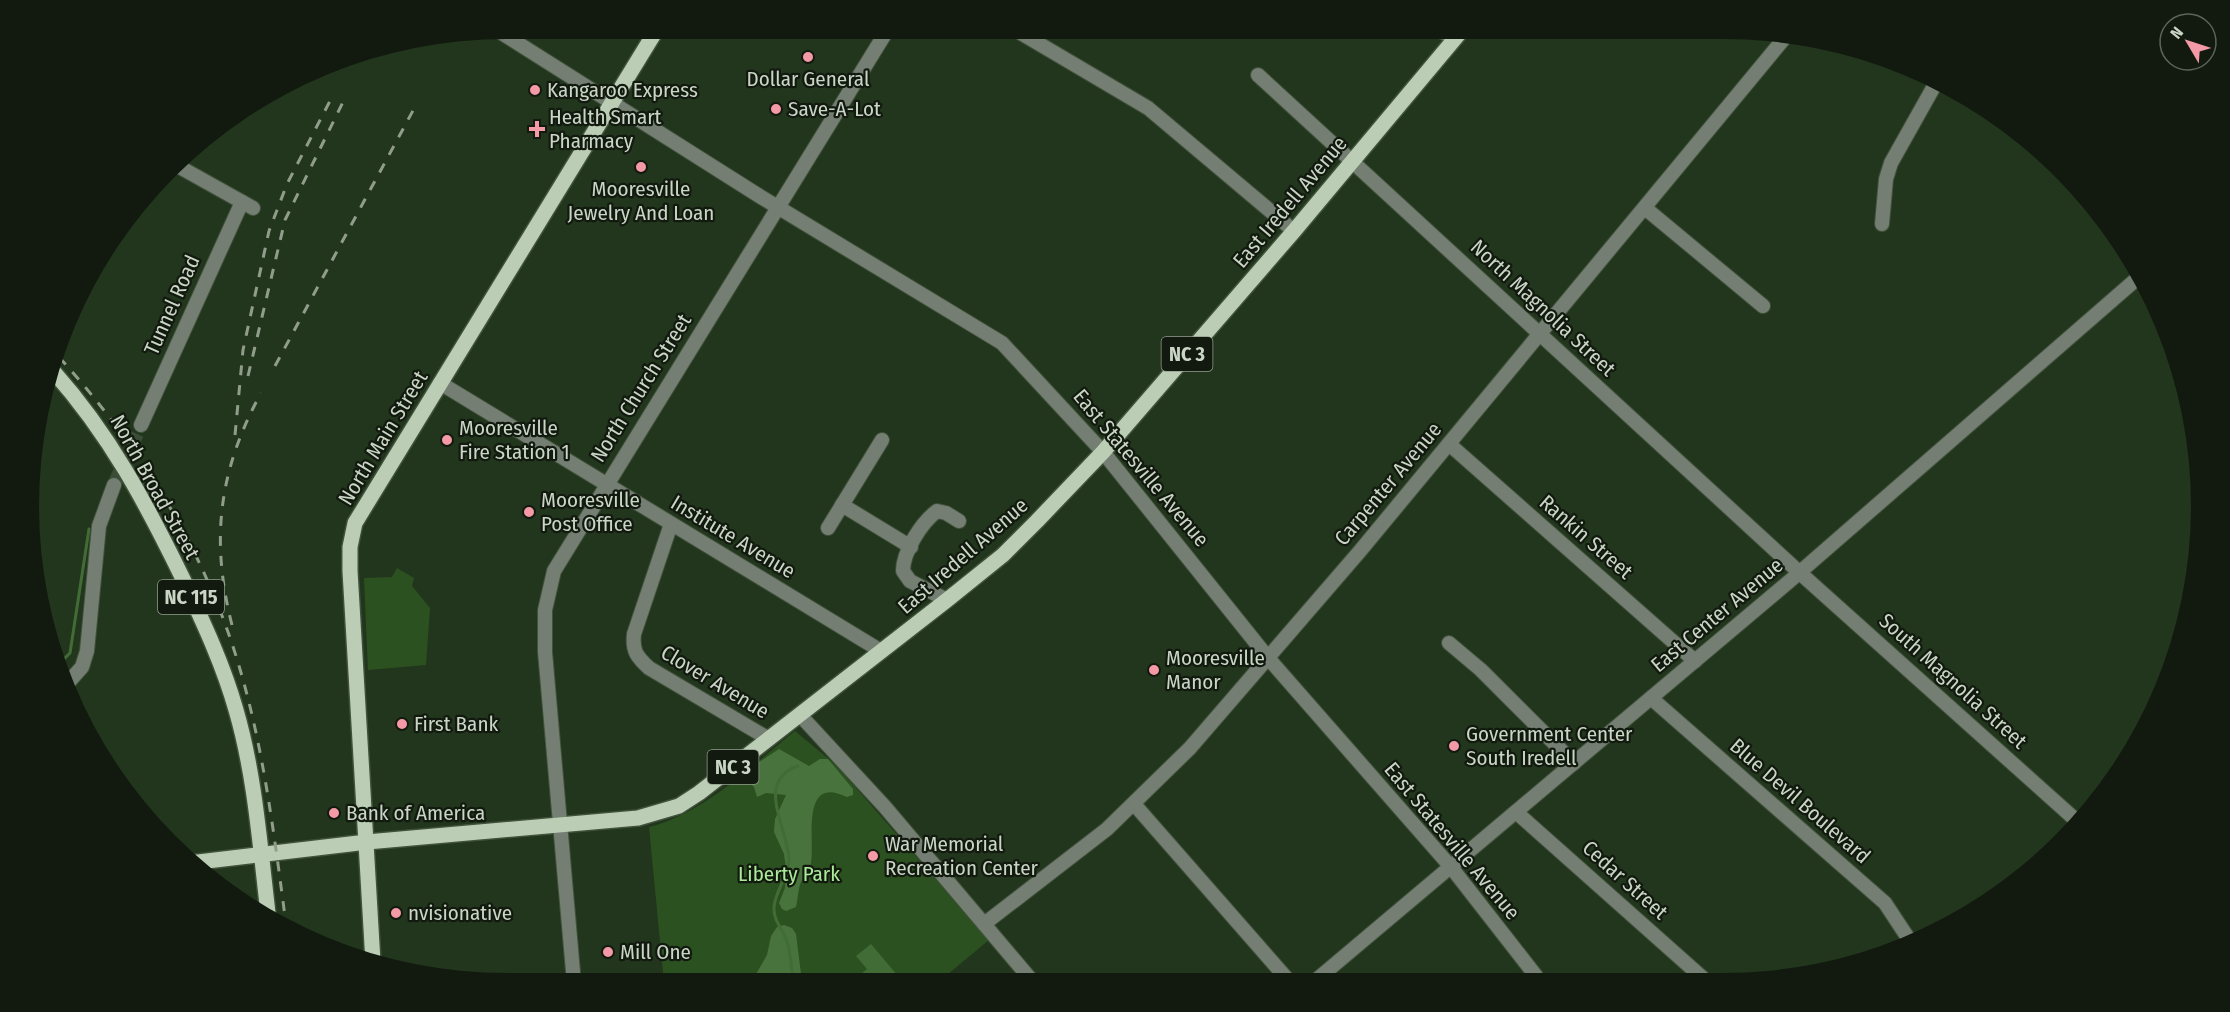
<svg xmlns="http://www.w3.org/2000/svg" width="2230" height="1012" font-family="'Fira Sans Condensed',sans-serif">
  <rect width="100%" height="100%" fill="#22351d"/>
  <g fill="#2c5120">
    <polygon points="397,568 414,578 412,586 430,608 426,665 368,670 364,578 392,577"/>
    <path d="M 795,731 L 836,765 L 989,940 L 948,974 L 954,982 L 664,983 L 649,827 C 705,813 751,766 795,731 Z"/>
  </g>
  <g fill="#49733c">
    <path d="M 779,749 L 809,766 L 820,759 L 828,759 L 853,789 L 853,795 L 847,797 C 800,774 815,840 811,863 C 810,870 805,874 802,880 C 798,887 798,899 796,907 L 786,911 L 782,909 L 779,903 L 785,888 L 786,868 L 784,854 L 774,832 L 775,819 L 786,795 L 766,793 L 757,797 L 754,787 L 741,774 Z"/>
    <polygon points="784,925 792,928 796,934 801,974 807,983 751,983 767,955 771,936 777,927"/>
  </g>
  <polygon fill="#426c36" points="871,944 903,982 858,982 855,979 867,969 856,956"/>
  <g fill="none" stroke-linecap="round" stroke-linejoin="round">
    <g stroke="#426c36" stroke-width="3">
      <polyline points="57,666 70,653 89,529"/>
      <path d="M 794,983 C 790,968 792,950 785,937 C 781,927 773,919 774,907 C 775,891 789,876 789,859 C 788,828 754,781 798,766"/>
    </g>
    <polyline stroke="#3b4d36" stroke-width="14" stroke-dasharray="14 7" stroke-linecap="butt" points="114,485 141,425"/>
    <g stroke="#40523b" stroke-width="16">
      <g id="minor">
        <polyline points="1014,29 1148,108 1294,231"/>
        <polyline points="1436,29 1455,38"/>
        <polyline points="497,30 761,197 1002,343 1103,452 1269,659 1451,867 1536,976"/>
        <polyline points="1258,75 1800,573 2078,822"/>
        <polyline points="176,165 253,208"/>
        <polyline points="1645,208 1763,306"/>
        <polyline points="1882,224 1886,179 1891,163 1937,81"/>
        <polyline points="440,383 881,651"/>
        <polyline points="141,425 242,202"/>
        <polyline points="1449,444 1695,661"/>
        <polyline points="842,505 911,547"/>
        <path d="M 671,524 L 634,634 C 632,651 637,657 649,668 L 769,739"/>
        <polyline points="828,528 882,440"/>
        <path d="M 947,600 L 910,581 L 903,571 C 903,552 921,523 937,511 L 946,513 L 959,521"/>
        <polyline points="1449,643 1481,670 1574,763"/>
        <polyline points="66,685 82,667 87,651 99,526 114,485"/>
        <polyline points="1651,698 1885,903 1912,944"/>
        <polyline points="800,715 885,807 1033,982"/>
        <polyline points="1134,804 1289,981"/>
        <polyline points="1516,812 1705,980"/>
        <polyline points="984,924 1107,829 1190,748 1360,551 1787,35"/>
        <polyline points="1315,981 1792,579 2140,276"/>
        <polyline points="574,983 545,652 545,610 554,571 888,29"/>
      </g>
    </g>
    <g stroke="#40523b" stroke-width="18">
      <g id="major">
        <path d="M 53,371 C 110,435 146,503 183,579 C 203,622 223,664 236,710 C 255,775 260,846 268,913"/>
        <polyline points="190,863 367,842 638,818 679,806 699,793 947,600 1003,555 1037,521 1103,452 1294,231 1463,29"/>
        <polyline points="373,962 350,571 350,547 355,523 657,29"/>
      </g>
    </g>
    <use href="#minor" stroke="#757e72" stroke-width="14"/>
    <use href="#major" stroke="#bbceb5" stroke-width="15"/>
    <g stroke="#909d8b" stroke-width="3" stroke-dasharray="10 10" stroke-linecap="butt">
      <path d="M 59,357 C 137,443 201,544 236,656 C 263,742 274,834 286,924"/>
      <polyline points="275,366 416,105"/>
      <polyline points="248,376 285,220 343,102"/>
      <polyline points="235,435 243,350 269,231 287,184 332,97"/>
      <path d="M 232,625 C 210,539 219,470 261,393"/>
    </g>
  </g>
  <g fill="#f49aa6" stroke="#121a0f" stroke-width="2">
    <circle cx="808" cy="57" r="6"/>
    <circle cx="535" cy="90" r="6"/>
    <circle cx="776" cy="109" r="6"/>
    <path d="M534 120h6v6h6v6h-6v6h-6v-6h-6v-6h6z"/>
    <circle cx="641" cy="167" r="6"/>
    <circle cx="447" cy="440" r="6"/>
    <circle cx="529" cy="512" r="6"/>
    <circle cx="1154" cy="670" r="6"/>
    <circle cx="402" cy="724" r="6"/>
    <circle cx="1454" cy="746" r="6"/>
    <circle cx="334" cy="813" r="6"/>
    <circle cx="873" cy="856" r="6"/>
    <circle cx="396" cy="913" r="6"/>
    <circle cx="608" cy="952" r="6"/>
  </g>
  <g text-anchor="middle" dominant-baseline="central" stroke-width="4.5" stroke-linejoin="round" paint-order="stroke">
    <g fill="#121a0f" stroke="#939d8f" stroke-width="1.5">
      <rect x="1161.5" y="337" width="51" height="34" rx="4.5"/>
      <rect x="158" y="580" width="66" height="34" rx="4.5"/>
      <rect x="707.5" y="750" width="51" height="34" rx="4.5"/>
    </g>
    <g font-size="20" font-weight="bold" fill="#cad5c6">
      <text x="1187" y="354">NC 3</text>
      <text x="191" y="597">NC 115</text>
      <text x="733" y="767">NC 3</text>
    </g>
    <g font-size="21" fill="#cad5c6" stroke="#121a0f" text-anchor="start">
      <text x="808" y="79" text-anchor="middle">Dollar General</text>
      <text x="547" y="90">Kangaroo Express</text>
      <text x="788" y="109">Save-A-Lot</text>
      <text x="549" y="117">Health Smart<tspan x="549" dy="24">Pharmacy</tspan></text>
      <text x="641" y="189" text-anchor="middle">Mooresville<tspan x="641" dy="24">Jewelry And Loan</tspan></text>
      <text x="459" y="428">Mooresville<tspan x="459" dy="24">Fire Station 1</tspan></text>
      <text x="541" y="500">Mooresville<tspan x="541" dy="24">Post Office</tspan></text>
      <text x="1166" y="658">Mooresville<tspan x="1166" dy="24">Manor</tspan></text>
      <text x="414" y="724">First Bank</text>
      <text x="1466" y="734">Government Center<tspan x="1466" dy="24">South Iredell</tspan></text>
      <text x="346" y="813">Bank of America</text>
      <text x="885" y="844">War Memorial<tspan x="885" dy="24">Recreation Center</tspan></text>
      <text x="408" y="913">nvisionative</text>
      <text x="620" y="952">Mill One</text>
    </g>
    <g font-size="21" fill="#cad5c6" stroke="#121a0f">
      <text transform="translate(1290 202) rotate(-50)">East Iredell Avenue</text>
      <text transform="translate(172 305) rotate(-66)">Tunnel Road</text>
      <text transform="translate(1543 308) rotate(43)">North Magnolia Street</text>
      <text transform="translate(641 388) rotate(-58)">North Church Street</text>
      <text transform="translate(383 438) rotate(-59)">North Main Street</text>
      <text transform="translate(1141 468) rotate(50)">East Statesville Avenue</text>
      <text transform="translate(1388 484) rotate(-50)">Carpenter Avenue</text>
      <text transform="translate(155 487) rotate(61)">North Broad Street</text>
      <text transform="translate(733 537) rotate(31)">Institute Avenue</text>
      <text transform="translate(1586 537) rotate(41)">Rankin Street</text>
      <text transform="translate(963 556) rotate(-41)">East Iredell Avenue</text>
      <text transform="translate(1717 615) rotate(-40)">East Center Avenue</text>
      <text transform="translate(1953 681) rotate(42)">South Magnolia Street</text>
      <text transform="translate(715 682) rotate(31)">Clover Avenue</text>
      <text transform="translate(1800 801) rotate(41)">Blue Devil Boulevard</text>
      <text transform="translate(1452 841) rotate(50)">East Statesville Avenue</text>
      <text transform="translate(1625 880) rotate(42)">Cedar Street</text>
    </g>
    <g font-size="21" fill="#abea99" stroke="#121a0f">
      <text x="789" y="874">Liberty Park</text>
    </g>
  </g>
  <path d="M0 0H2230V1012H0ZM506 39H1724A467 467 0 0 1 2191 506V506A467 467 0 0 1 1724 973H506A467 467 0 0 1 39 506V506A467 467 0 0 1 506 39Z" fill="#121a0f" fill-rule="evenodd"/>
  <g transform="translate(2188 42) rotate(309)"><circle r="28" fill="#121a0f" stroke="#5c6558" stroke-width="1.5"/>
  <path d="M0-4.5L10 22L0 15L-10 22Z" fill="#f49aa6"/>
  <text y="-9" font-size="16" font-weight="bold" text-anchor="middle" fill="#cad5c6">N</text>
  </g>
</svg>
